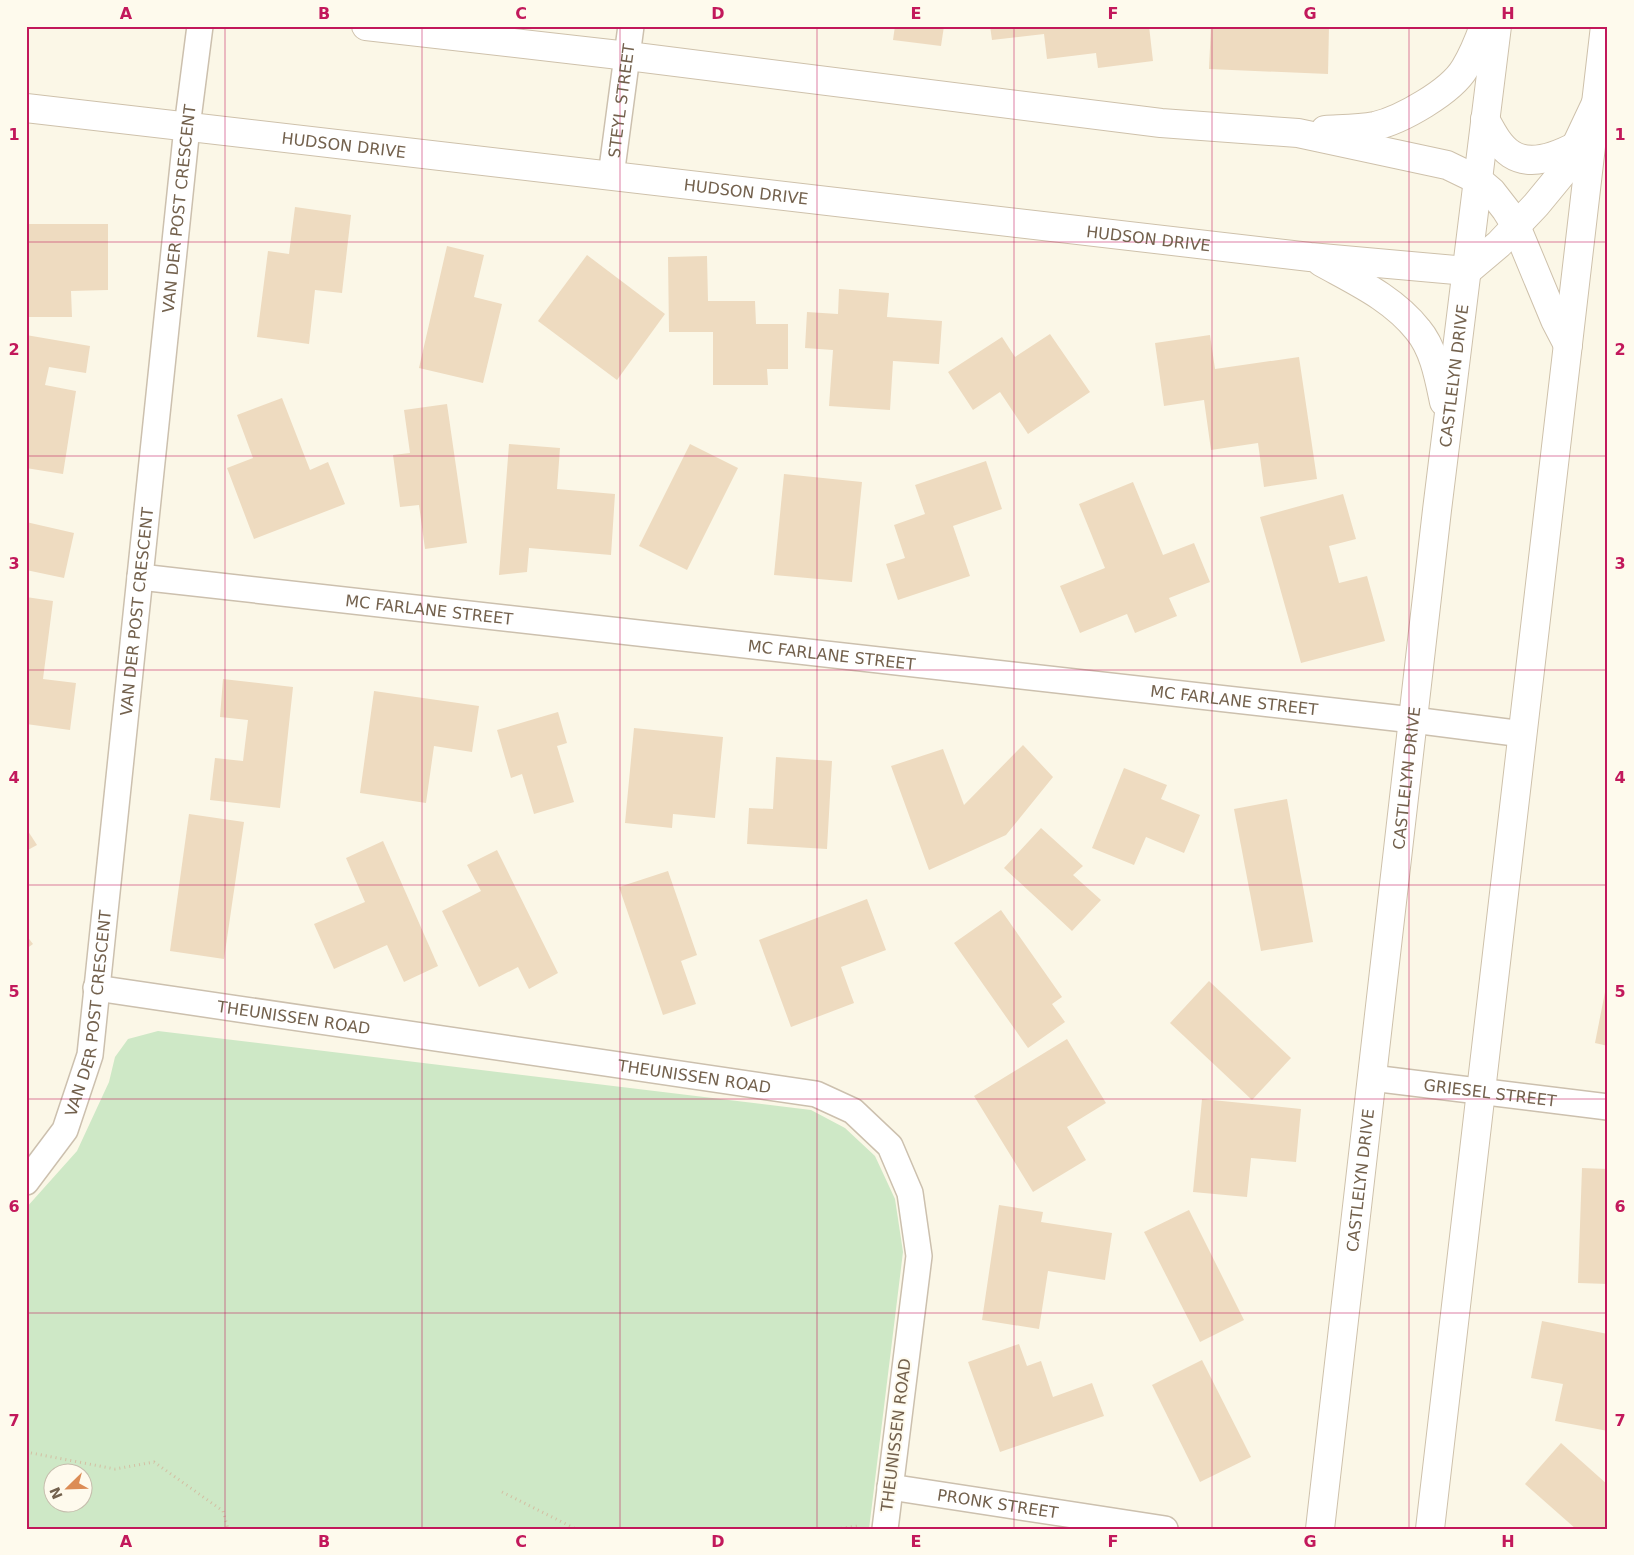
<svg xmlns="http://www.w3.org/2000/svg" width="1634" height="1555" font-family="'DejaVu Sans',sans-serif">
  <rect width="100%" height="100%" fill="#fbf7e7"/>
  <path fill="#cee8c6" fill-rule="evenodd" d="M 158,1031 L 811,1110 L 845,1128 L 875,1156 L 895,1199 L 903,1252 L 869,1529 L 26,1529 L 26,1208 L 77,1151 L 109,1082 L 115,1057 L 128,1039 ZM 52,1472 L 82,1472 L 82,1502 L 52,1502 Z"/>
  <g fill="#eedbc0">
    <polygon points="895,26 944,26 941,46 893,40"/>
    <polygon points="990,26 1149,26 1153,61 1098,68 1096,53 1047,59 1044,34 992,40"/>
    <polygon points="1211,26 1329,26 1328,74 1209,69"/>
    <polygon points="295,207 351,215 342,293 315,290 309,344 257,337 268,251 289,254"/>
    <polygon points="26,224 108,224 108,290 71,291 72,317 26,317"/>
    <polygon points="447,246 484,255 474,297 502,304 483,383 419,368"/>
    <polygon points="587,255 665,314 617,380 538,321"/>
    <polygon points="707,256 708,301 755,301 756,324 788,324 788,369 767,369 768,385 713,385 713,332 669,332 668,257"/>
    <polygon points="839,289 889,293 887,317 942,321 939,364 893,361 890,410 829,406 833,350 805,348 807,312 838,314"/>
    <polygon points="1050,334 1090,392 1028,434 1000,392 973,410 948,372 1002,337 1015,357"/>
    <polygon points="26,335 90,346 86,373 49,367 45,385 76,391 63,474 26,468"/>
    <polygon points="1210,335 1215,369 1299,357 1317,479 1264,487 1258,443 1211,450 1204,400 1164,406 1155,343"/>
    <polygon points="282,398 310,470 328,462 345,504 254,539 227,468 253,458 237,415"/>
    <polygon points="447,404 467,543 425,549 419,505 400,507 393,455 410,453 404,410"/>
    <polygon points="509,444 560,448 557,489 615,494 611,555 529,548 527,572 499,575"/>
    <polygon points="690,444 738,468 687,570 639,546"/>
    <polygon points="986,461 1002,509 953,526 970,576 898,600 886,564 905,558 894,525 925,514 915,485"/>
    <polygon points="784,474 862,482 852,582 774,575"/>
    <polygon points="1133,482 1163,555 1194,543 1210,582 1169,598 1177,616 1135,633 1127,614 1080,633 1060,586 1105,568 1079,504"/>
    <polygon points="1343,494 1356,539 1329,546 1339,583 1367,576 1385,641 1301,663 1260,517"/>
    <polygon points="26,522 74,533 64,578 26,570"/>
    <polygon points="26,597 53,601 43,679 76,683 70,730 26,724"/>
    <polygon points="223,679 293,687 280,808 210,800 215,758 243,761 248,720 220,717"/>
    <polygon points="374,691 479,706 472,752 434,746 426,803 360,793"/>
    <polygon points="558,712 567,743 557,746 574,802 534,814 522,774 511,778 497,730"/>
    <polygon points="634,728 723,737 715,818 673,814 672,828 625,823"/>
    <polygon points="1023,745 1053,777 1006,835 929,870 891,766 943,749 964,805"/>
    <polygon points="776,757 832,761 827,849 747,844 749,808 773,809"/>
    <polygon points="1124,768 1167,785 1161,799 1200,815 1184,853 1146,837 1134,865 1092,848"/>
    <polygon points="1287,799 1313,942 1261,951 1234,809"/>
    <polygon points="189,814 244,822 224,959 170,951"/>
    <polygon points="26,828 37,845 26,851"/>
    <polygon points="1041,828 1083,866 1073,875 1101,900 1072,931 1004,868"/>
    <polygon points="383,841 438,966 404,982 387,945 334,969 314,924 365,902 346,858"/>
    <polygon points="497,850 558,973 529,989 518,967 479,987 442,911 481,891 467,865"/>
    <polygon points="668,871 697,955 681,961 696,1004 663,1015 619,887"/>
    <polygon points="867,899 886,950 841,967 854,1003 791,1027 759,940"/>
    <polygon points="1001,910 1062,997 1052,1004 1065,1022 1028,1048 954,943"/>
    <polygon points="26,935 33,944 26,949"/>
    <polygon points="1209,981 1291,1058 1252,1100 1170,1023"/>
    <polygon points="1607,982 1608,982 1608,1046 1595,1043"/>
    <polygon points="1067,1039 1106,1103 1067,1127 1086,1160 1033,1192 974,1096"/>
    <polygon points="1202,1099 1301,1109 1296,1162 1251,1158 1247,1197 1193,1192"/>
    <polygon points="1582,1168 1608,1169 1608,1284 1578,1283"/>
    <polygon points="999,1205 1043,1212 1041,1222 1112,1233 1105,1280 1048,1271 1039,1329 982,1320"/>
    <polygon points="1189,1210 1244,1320 1200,1342 1144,1232"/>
    <polygon points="1542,1321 1608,1334 1608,1431 1555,1421 1563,1384 1531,1378"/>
    <polygon points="1019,1344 1027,1366 1041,1361 1053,1397 1092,1383 1104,1416 1000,1452 968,1362"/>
    <polygon points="1202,1360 1251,1457 1200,1482 1152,1385"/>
    <polygon points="1561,1443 1608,1485 1608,1529 1576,1529 1525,1484"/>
  </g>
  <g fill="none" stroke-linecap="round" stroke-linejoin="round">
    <g stroke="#ccc0ae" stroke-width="28">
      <g id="street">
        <path id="s1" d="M 611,176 L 631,26"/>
        <path id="s2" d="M 140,577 L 1413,720 L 1523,734"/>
        <path id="s3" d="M 96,988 L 816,1094 L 853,1111 L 890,1146 L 910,1193 L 919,1256 L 885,1529"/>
        <path id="s4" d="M 1372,1078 L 1608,1107"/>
        <path id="s5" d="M 26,1182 L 65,1130 L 90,1055 L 187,127 L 200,26"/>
        <path id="s6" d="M 890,1487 L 1165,1529"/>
      </g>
    </g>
    <g stroke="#cec1ab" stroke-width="30">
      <g id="secondary">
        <polyline points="366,26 628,56 1161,123 1298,133 1447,165 1478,180 1492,192 1506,210 1516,226 1555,320 1568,345"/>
        <path id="s7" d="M 26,108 L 1310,257 L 1467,271 L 1499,244 L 1536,205 L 1564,171 L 1597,101"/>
        <path d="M 1485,119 C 1492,132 1499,146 1511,154 C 1531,167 1557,156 1576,146"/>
        <path d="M 1325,130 C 1341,129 1359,129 1375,126 C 1401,120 1451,92 1465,68 C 1473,55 1479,40 1484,26"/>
        <path d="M 1321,262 C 1355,281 1393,298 1418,330 C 1434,349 1439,378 1444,402"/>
        <path id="s8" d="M 1320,1529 L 1437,510 L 1497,26"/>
        <polyline points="1430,1529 1605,26"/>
      </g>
    </g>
    <g stroke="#d3bfa3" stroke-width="3" stroke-dasharray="1 4" stroke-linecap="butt">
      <polyline points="26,1452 115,1469 154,1462 223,1511 228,1529"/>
      <polyline points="502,1492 576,1529"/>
      <polyline points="836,1529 858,1526"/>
    </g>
    <use href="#street" stroke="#fff" stroke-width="25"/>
    <use href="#secondary" stroke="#fff" stroke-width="28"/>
  </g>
  <path fill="none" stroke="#c2185b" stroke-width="1" stroke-opacity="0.55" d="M 225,26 L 225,1529M 422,26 L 422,1529M 620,26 L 620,1529M 817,26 L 817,1529M 1014,26 L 1014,1529M 1212,26 L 1212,1529M 1409,26 L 1409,1529M 26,242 L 1608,242M 26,456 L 1608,456M 26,670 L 1608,670M 26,885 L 1608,885M 26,1099 L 1608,1099M 26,1313 L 1608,1313"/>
  <g text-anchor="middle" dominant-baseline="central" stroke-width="4" stroke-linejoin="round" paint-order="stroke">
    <g font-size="16" fill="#73614d" stroke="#fefaed">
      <text stroke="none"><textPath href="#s1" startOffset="76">STEYL STREET</textPath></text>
      <text stroke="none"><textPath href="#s7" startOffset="320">HUDSON DRIVE</textPath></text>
      <text stroke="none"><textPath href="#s7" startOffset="725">HUDSON DRIVE</textPath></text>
      <text stroke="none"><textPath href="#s5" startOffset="995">VAN DER POST CRESCENT</textPath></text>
      <text stroke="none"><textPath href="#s7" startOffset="1130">HUDSON DRIVE</textPath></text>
      <text stroke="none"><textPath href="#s8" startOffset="1161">CASTLELYN DRIVE</textPath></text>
      <text stroke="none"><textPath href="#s2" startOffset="291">MC FARLANE STREET</textPath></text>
      <text stroke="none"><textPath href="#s5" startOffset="590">VAN DER POST CRESCENT</textPath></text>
      <text stroke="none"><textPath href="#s2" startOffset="696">MC FARLANE STREET</textPath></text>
      <text stroke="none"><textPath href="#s2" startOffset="1101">MC FARLANE STREET</textPath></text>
      <text stroke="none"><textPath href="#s8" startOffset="756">CASTLELYN DRIVE</textPath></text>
      <text stroke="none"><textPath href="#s5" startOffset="185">VAN DER POST CRESCENT</textPath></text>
      <text stroke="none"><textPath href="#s3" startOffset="200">THEUNISSEN ROAD</textPath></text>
      <text stroke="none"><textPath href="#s3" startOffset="605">THEUNISSEN ROAD</textPath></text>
      <text stroke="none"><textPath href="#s4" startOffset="119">GRIESEL STREET</textPath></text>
      <text stroke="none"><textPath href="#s8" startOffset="351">CASTLELYN DRIVE</textPath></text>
      <text transform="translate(896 1435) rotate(-83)">THEUNISSEN ROAD</text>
      <text stroke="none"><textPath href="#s6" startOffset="109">PRONK STREET</textPath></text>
    </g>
  </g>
  <rect width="1634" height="1555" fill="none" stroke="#fefaed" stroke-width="55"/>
  <g transform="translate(68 1488) rotate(247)"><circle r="24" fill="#fefaed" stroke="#c6bdad"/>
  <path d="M0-4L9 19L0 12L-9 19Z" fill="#dc8c55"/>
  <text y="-8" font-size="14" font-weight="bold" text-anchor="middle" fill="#73614d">N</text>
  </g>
  <rect x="28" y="28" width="1578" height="1500" fill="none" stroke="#c2185b" stroke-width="2"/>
  <g font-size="16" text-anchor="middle" font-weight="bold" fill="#c2185b">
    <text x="126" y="19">A</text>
    <text x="324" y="19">B</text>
    <text x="521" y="19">C</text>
    <text x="718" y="19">D</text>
    <text x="916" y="19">E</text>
    <text x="1113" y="19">F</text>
    <text x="1310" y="19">G</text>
    <text x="1508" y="19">H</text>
    <text x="14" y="140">1</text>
    <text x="1620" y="140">1</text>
    <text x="14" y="355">2</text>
    <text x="1620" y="355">2</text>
    <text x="14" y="569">3</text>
    <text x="1620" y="569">3</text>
    <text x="14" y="783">4</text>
    <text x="1620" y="783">4</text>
    <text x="14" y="997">5</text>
    <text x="1620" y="997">5</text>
    <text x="14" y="1212">6</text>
    <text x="1620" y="1212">6</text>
    <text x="14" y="1426">7</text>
    <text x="1620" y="1426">7</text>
    <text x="126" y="1547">A</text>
    <text x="324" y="1547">B</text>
    <text x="521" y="1547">C</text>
    <text x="718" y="1547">D</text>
    <text x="916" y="1547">E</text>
    <text x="1113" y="1547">F</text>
    <text x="1310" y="1547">G</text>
    <text x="1508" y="1547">H</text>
  </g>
</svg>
